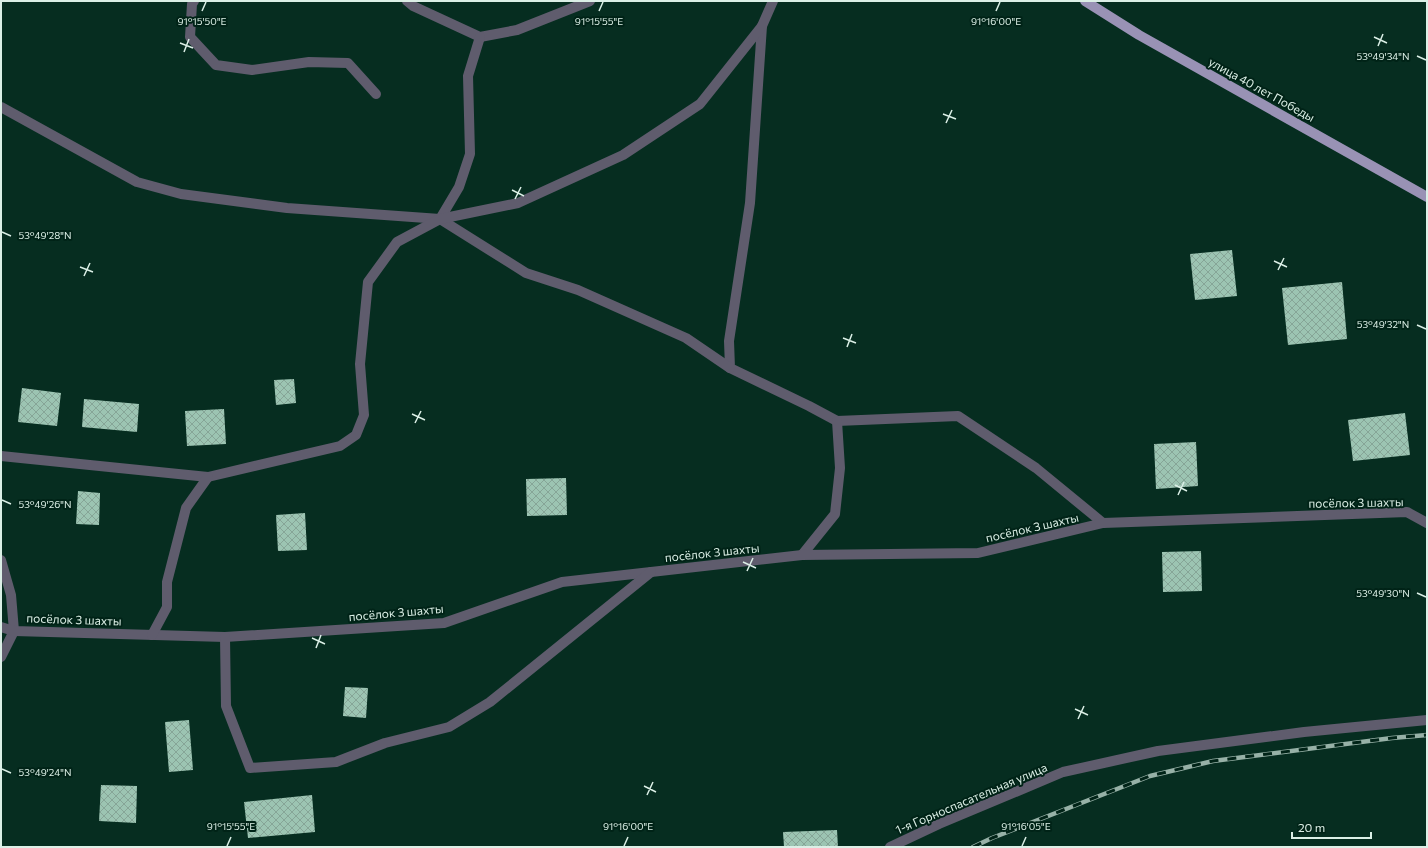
<svg xmlns="http://www.w3.org/2000/svg" width="1428" height="848" font-family="Commissioner,sans-serif">
  <defs>
    <pattern id="building-cross-hatch" width="8" height="8" patternUnits="userSpaceOnUse"><rect width="8" height="8" fill="#9cc4b2"/><path d="M0 0l8 8M0 8l8-8" fill="none" stroke="#86a597"/></pattern>
  </defs>
  <rect width="100%" height="100%" fill="#062d20"/>
  <g fill="url(#building-cross-hatch)">
    <polygon points="1232,250 1237,296 1195,300 1190,254"/>
    <polygon points="1342,282 1347,339 1288,345 1282,288"/>
    <polygon points="294,379 296,403 276,405 274,380"/>
    <polygon points="22,388 61,393 57,426 18,422"/>
    <polygon points="84,399 139,404 137,432 82,427"/>
    <polygon points="224,409 226,444 187,446 185,411"/>
    <polygon points="1405,413 1410,455 1353,461 1348,420"/>
    <polygon points="1196,442 1198,486 1156,489 1154,444"/>
    <polygon points="566,478 567,515 527,516 526,479"/>
    <polygon points="78,491 100,493 99,525 76,524"/>
    <polygon points="305,513 307,550 278,551 276,515"/>
    <polygon points="1201,551 1202,591 1163,592 1162,552"/>
    <polygon points="345,687 368,688 366,718 343,716"/>
    <polygon points="189,720 193,770 169,772 165,722"/>
    <polygon points="101,785 137,786 136,823 99,821"/>
    <polygon points="312,795 315,832 248,838 244,802"/>
    <polygon points="837,830 838,847 784,847 783,832"/>
  </g>
  <g fill="none" stroke-linecap="round" stroke-linejoin="round">
    <g stroke="#5f5c6d" stroke-width="10">
      <polyline points="194,1 192,4 190,37 216,65 252,70 309,62 348,63 376,94"/>
      <polyline points="407,1 413,6 480,37 517,30 590,1"/>
      <polyline points="762,26 750,203 729,341 730,368 809,406 837,421 958,416 1036,468 1103,523"/>
      <polyline points="1,107 137,182 181,194 287,208 440,219 526,273 578,290 686,338 730,368"/>
      <polyline points="440,219 459,187 470,154 468,76 480,37"/>
      <polyline points="1,456 208,477 340,446 356,435 364,415 360,364 368,282 397,242 440,219 518,203 623,155 700,104 762,26 773,1"/>
      <polyline points="802,555 835,514 840,468 837,421"/>
      <polyline points="1,560 11,595 14,631 1,657"/>
      <polyline points="1,627 14,631 225,637 444,623 562,582 651,572 802,555 978,553 1103,523 1407,512 1427,523"/>
      <polyline points="152,635 167,607 167,582 186,508 208,477"/>
      <polyline points="225,637 226,706 250,768 336,762 385,743 449,727 490,702 651,572"/>
      <polyline points="890,847 939,824 1063,772 1158,751 1304,732 1427,720"/>
    </g>
    <polyline stroke="#9992b5" stroke-width="10" points="1085,1 1139,35 1427,197"/>
    <g stroke="#97b1a7" stroke-width="4.5">
      <polyline id="rail" points="973,847 992,838 1150,776 1213,761 1392,738 1427,735"/>
    </g>
    <use href="#rail" stroke="#002317" stroke-width="3" stroke-dasharray="9" stroke-linecap="butt"/>
  </g>
  <path fill="none" stroke="#dbefe6" stroke-width="1.5" d="M 202,11 L 206,2M 599,11 L 603,2M 996,11 L 1000,2M 1374,37 L 1387,43M 180,43 L 193,48M 1378,46 L 1383,34M 184,52 L 189,39M 1417,56 L 1426,60M 943,114 L 956,119M 946,123 L 952,110M 512,190 L 524,196M 515,199 L 521,187M 2,232 L 11,236M 1274,261 L 1287,267M 80,267 L 93,272M 1278,270 L 1284,258M 84,276 L 90,263M 1417,325 L 1426,329M 843,338 L 856,343M 847,347 L 852,334M 412,414 L 425,420M 415,423 L 421,411M 1175,485 L 1187,491M 1178,495 L 1184,482M 2,500 L 11,504M 743,562 L 756,568M 747,571 L 753,558M 1417,593 L 1426,597M 312,638 L 325,644M 316,648 L 321,635M 1075,709 L 1088,715M 1078,719 L 1084,706M 2,769 L 11,773M 644,786 L 656,792M 647,795 L 653,782M 227,846 L 231,837M 624,846 L 628,837M 1022,846 L 1026,837"/>
  <g text-anchor="middle" dominant-baseline="central" stroke-width="4" stroke-linejoin="round" paint-order="stroke">
    <g font-size="12" fill="#dbefe6" stroke="#002317">
      <text transform="translate(1262 89) rotate(29)">улица 40 лет Победы</text>
      <text transform="translate(1356 502) rotate(-1)">посёлок 3 шахты</text>
      <text transform="translate(1032 527) rotate(-13)">посёлок 3 шахты</text>
      <text transform="translate(712 552) rotate(-6)">посёлок 3 шахты</text>
      <text transform="translate(396 612) rotate(-5)">посёлок 3 шахты</text>
      <text transform="translate(74 619) rotate(2)">посёлок 3 шахты</text>
      <text transform="translate(971 798) rotate(-23)">1-я Горноспасательная улица</text>
    </g>
  </g>
  <g font-size="10" text-anchor="middle" fill="#dbefe6" stroke="#002317" stroke-width="4" stroke-linejoin="round" paint-order="stroke">
    <text x="202" y="25">91°15'50"E</text>
    <text x="599" y="25">91°15'55"E</text>
    <text x="996" y="25">91°16'00"E</text>
    <text x="1383" y="60">53°49'34"N</text>
    <text x="45" y="239">53°49'28"N</text>
    <text x="1383" y="328">53°49'32"N</text>
    <text x="45" y="508">53°49'26"N</text>
    <text x="1383" y="597">53°49'30"N</text>
    <text x="45" y="776">53°49'24"N</text>
    <text x="231" y="830">91°15'55"E</text>
    <text x="628" y="830">91°16'00"E</text>
    <text x="1026" y="830">91°16'05"E</text>
  </g>
  <rect width="1428" height="848" fill="none" stroke="#dbefe6" stroke-width="4"/>
  <path d="M1292 832v6h79v-6" fill="none" stroke="#dbefe6" stroke-width="2"/>
  <text x="1298" y="832" font-size="12" fill="#dbefe6" stroke="#002317" stroke-width="3" paint-order="stroke">20 m</text>
</svg>
